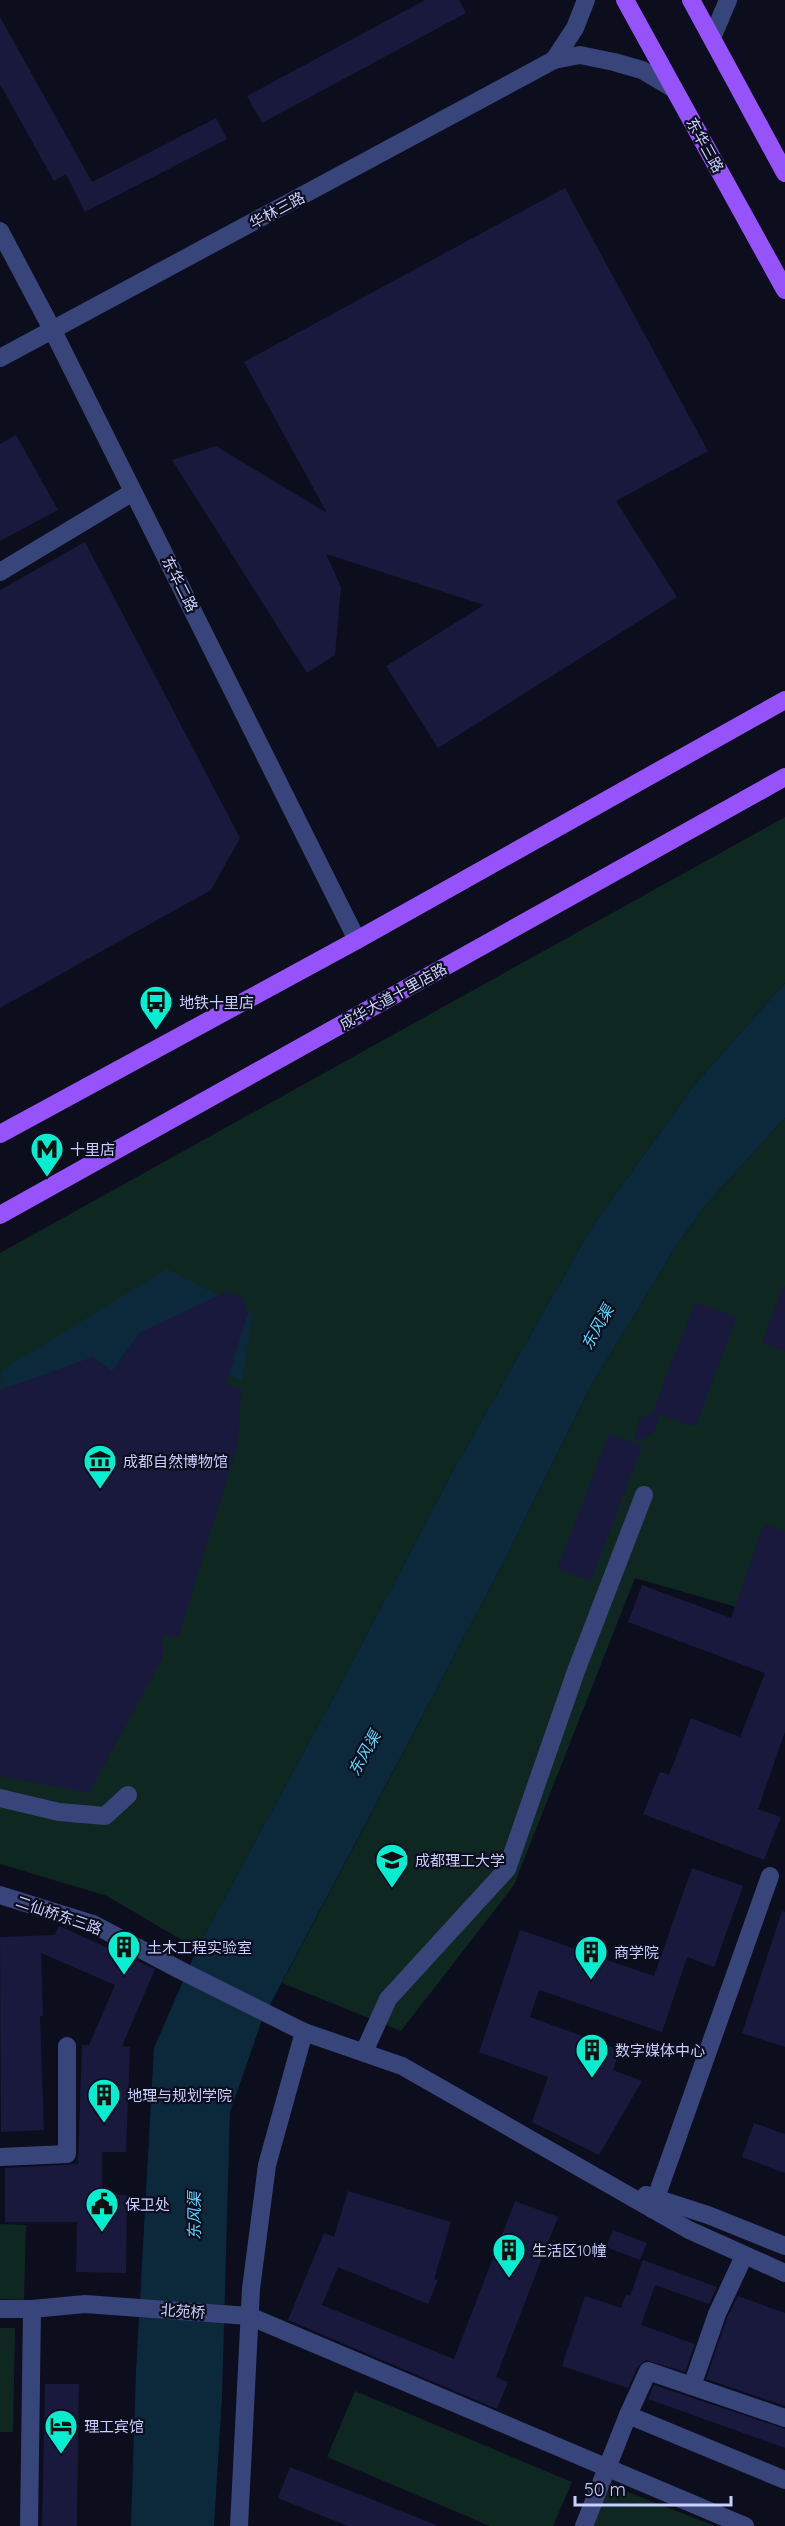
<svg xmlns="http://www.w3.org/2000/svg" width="785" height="2526" font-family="Quicksand,'Noto Sans SC',sans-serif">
  <rect width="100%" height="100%" fill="#0c0d1d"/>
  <g fill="#0f2721">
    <polygon points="785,817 785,983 696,1083 593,1225 453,1471 345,1676 197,1949 107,1896 0,1864 0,1253"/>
    <polygon points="785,1118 785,1621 635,1578 514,1885 401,2031 282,1983 502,1565 589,1389 675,1248 704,1207"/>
    <polygon points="0,2224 26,2225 24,2300 0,2299"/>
    <polygon points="0,2328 15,2328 13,2432 0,2432"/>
    <polygon points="355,2391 572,2482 553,2526 490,2526 327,2457"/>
    <polygon points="610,2485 715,2526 593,2526"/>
  </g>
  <g fill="#0c293c">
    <polygon points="785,983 785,1118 704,1207 675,1248 589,1389 502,1565 262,2020 230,2112 222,2397 214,2526 131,2526 136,2372 154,2048 197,1949 345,1676 453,1471 593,1225 696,1083"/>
    <polygon points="167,1269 253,1313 242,1381 166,1345 23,1413 0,1391 2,1370"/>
  </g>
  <g fill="#19193d">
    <polygon points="425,0 459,0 466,13 262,123 247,96"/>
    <polygon points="0,17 92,182 216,118 227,139 85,212 66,174 54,181 0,84"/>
    <polygon points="565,188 708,451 616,501 677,597 438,748 386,666 484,605 326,554 341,587 335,655 307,673 172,460 216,446 327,513 244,362"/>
    <polygon points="16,435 58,510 0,541 0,444"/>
    <polygon points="85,542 240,838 211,890 0,1008 0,590"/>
    <polygon points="783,1286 785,1287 785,1351 762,1343"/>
    <polygon points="225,1292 244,1298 248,1313 226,1384 241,1389 238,1444 178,1637 162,1635 163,1657 89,1793 0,1776 0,1390 93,1357 112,1371 139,1333"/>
    <polygon points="695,1302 737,1317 695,1427 660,1414 654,1433 634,1442 639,1419 656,1412 653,1411"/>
    <polygon points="609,1434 642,1446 591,1581 557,1569"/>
    <polygon points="764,1524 785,1532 785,1732 758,1809 781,1817 764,1860 643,1814 660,1772 669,1775 691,1718 740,1737 765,1673 628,1622 642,1585 731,1618"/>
    <polygon points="692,1868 743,1886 714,1967 687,1957 662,2032 539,1990 530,2017 620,2050 613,2070 642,2081 599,2155 532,2122 548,2077 479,2052 520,1930 654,1976"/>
    <polygon points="782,1911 785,1912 785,2047 742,2033"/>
    <polygon points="59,1926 155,1969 122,2046 130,2047 126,2152 102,2152 102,2194 127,2195 126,2273 76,2272 77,2222 5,2222 5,2168 78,2164 82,2045 89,2045 115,1985 41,1953 43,2016 40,2016 44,2130 1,2132 0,1937 55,1935"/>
    <polygon points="754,2123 785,2134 785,2173 742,2157"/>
    <polygon points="348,2191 451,2222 434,2279 438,2280 428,2304 338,2267 322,2305 454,2359 515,2201 558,2217 496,2377 508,2382 497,2409 288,2320 324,2233 334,2237"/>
    <polygon points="613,2230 647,2243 640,2260 606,2247"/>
    <polygon points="643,2260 717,2287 709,2304 655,2285 641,2325 695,2344 685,2372 646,2360 638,2366 628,2388 562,2366 585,2296 621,2308 626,2294 630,2296"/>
    <polygon points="738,2296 785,2313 785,2406 706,2379 727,2318"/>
    <polygon points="45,2384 79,2384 77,2526 42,2526"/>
    <polygon points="654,2385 785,2429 785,2448 648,2399"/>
    <polygon points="290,2467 436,2525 436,2526 348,2526 278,2498"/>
  </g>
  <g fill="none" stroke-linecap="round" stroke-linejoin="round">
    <g stroke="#38457b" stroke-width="18">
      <polyline points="586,0 575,28 554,60 580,55 614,62 642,70 674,89"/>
      <polyline points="712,38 728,0"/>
      <polyline points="0,231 53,331 357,940"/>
      <polyline points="0,358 554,60"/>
      <polyline points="0,572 133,492"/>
      <polyline points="0,1798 59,1812 105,1816 128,1795"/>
      <polyline points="0,1895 93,1924 180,1970 304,2032 402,2066 689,2230 785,2273"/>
      <polyline points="364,2052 388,1999 507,1869 576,1671 644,1495"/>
      <polyline points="0,2157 67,2154 67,2046"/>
      <polyline points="646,2195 708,2215 785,2246"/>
      <polyline points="652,2209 770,1876"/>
      <polyline points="0,2309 32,2309 85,2304 249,2316 745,2526"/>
      <polyline points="692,2386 717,2314 744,2256"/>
      <polyline points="628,2415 648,2371 785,2418"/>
      <polyline points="29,2526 32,2309"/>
      <polyline points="239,2526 251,2289 267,2165 304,2032"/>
      <polyline points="584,2526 628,2415 785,2480"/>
    </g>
    <g stroke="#9653fb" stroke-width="18">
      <polyline points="625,0 785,290"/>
      <polyline points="691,0 785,173"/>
      <polyline points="0,1134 357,940 785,700"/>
      <polyline points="0,1215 785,777"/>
    </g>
  </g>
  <defs>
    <g id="bus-pin" transform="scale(1.725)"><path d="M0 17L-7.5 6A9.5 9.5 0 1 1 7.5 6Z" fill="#05eed0" stroke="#0c0d1d"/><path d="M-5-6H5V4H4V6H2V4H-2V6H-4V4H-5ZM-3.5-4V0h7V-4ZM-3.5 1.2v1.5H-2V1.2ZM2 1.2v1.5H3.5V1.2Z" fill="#111"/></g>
    <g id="metro-pin" transform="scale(1.725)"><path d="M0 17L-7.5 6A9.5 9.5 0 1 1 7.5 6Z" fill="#05eed0" stroke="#0c0d1d"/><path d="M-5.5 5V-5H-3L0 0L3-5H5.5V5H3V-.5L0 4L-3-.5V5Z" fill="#111"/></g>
    <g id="museum-pin" transform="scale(1.725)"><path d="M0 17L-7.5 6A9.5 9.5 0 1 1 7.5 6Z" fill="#05eed0" stroke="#0c0d1d"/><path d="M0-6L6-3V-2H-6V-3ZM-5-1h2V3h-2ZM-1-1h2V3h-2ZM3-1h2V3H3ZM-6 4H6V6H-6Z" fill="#111"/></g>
    <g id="university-pin" transform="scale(1.725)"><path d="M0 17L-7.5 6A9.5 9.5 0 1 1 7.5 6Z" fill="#05eed0" stroke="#0c0d1d"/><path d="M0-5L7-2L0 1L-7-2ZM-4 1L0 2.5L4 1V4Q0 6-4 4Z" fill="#111"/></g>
    <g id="building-pin" transform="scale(1.725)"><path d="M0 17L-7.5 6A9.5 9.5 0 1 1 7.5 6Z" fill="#05eed0" stroke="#0c0d1d"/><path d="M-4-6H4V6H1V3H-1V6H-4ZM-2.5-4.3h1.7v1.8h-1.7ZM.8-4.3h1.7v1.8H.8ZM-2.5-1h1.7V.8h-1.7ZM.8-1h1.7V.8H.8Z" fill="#111"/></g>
    <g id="civic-pin" transform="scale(1.725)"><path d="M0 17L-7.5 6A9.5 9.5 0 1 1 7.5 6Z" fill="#05eed0" stroke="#0c0d1d"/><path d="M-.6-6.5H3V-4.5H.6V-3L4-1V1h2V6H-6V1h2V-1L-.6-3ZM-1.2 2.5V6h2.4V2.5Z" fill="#111"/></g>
    <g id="hotel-pin" transform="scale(1.725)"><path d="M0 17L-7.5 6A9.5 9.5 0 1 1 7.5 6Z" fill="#05eed0" stroke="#0c0d1d"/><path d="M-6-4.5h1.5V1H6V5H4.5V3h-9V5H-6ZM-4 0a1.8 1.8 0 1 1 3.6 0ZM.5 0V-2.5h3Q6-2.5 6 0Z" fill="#111"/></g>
  </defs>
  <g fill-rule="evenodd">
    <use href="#bus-pin" x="156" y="1002"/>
    <use href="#metro-pin" x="47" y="1149"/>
    <use href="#museum-pin" x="100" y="1461"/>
    <use href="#university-pin" x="392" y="1860"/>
    <use href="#building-pin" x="124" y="1947"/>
    <use href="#building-pin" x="591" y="1952"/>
    <use href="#building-pin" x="592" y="2050"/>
    <use href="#building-pin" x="104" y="2095"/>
    <use href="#civic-pin" x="102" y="2204"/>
    <use href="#building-pin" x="509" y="2250"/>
    <use href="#hotel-pin" x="61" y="2426"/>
  </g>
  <g text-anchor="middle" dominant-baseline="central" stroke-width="4.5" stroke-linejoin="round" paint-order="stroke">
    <g font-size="15" fill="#c9cffe" stroke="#0c0d1d">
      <text transform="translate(705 145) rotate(61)">东华三路</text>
      <text transform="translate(277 210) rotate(-28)">华林三路</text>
      <text transform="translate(180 584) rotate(63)">东华二路</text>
      <text transform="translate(393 996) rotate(-29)">成华大道十里店路</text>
      <text transform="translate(59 1915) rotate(19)">二仙桥东三路</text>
      <text transform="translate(183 2311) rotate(4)">北苑桥</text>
    </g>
    <g font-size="15" fill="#c9cffe" stroke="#0c0d1d" text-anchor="start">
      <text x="179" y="1002">地铁十里店</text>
      <text x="70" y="1149">十里店</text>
      <text x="123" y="1461">成都自然博物馆</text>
      <text x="415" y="1860">成都理工大学</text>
      <text x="147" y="1947">土木工程实验室</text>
      <text x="614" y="1952">商学院</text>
      <text x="615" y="2050">数字媒体中心</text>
      <text x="127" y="2095">地理与规划学院</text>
      <text x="125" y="2204">保卫处</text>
      <text x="532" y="2250">生活区10幢</text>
      <text x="84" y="2426">理工宾馆</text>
    </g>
    <g font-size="16" font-style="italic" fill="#5ad5fb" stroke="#0c0d1d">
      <text transform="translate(597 1327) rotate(-61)">东风渠</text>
      <text transform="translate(364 1753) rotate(-61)">东风渠</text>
      <text transform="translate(194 2216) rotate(-90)">东风渠</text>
    </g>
  </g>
  <path d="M575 2496v9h156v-9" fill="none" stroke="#c9cffe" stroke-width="3"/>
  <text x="584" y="2496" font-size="18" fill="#c9cffe" stroke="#0c0d1d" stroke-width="4.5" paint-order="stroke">50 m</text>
</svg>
